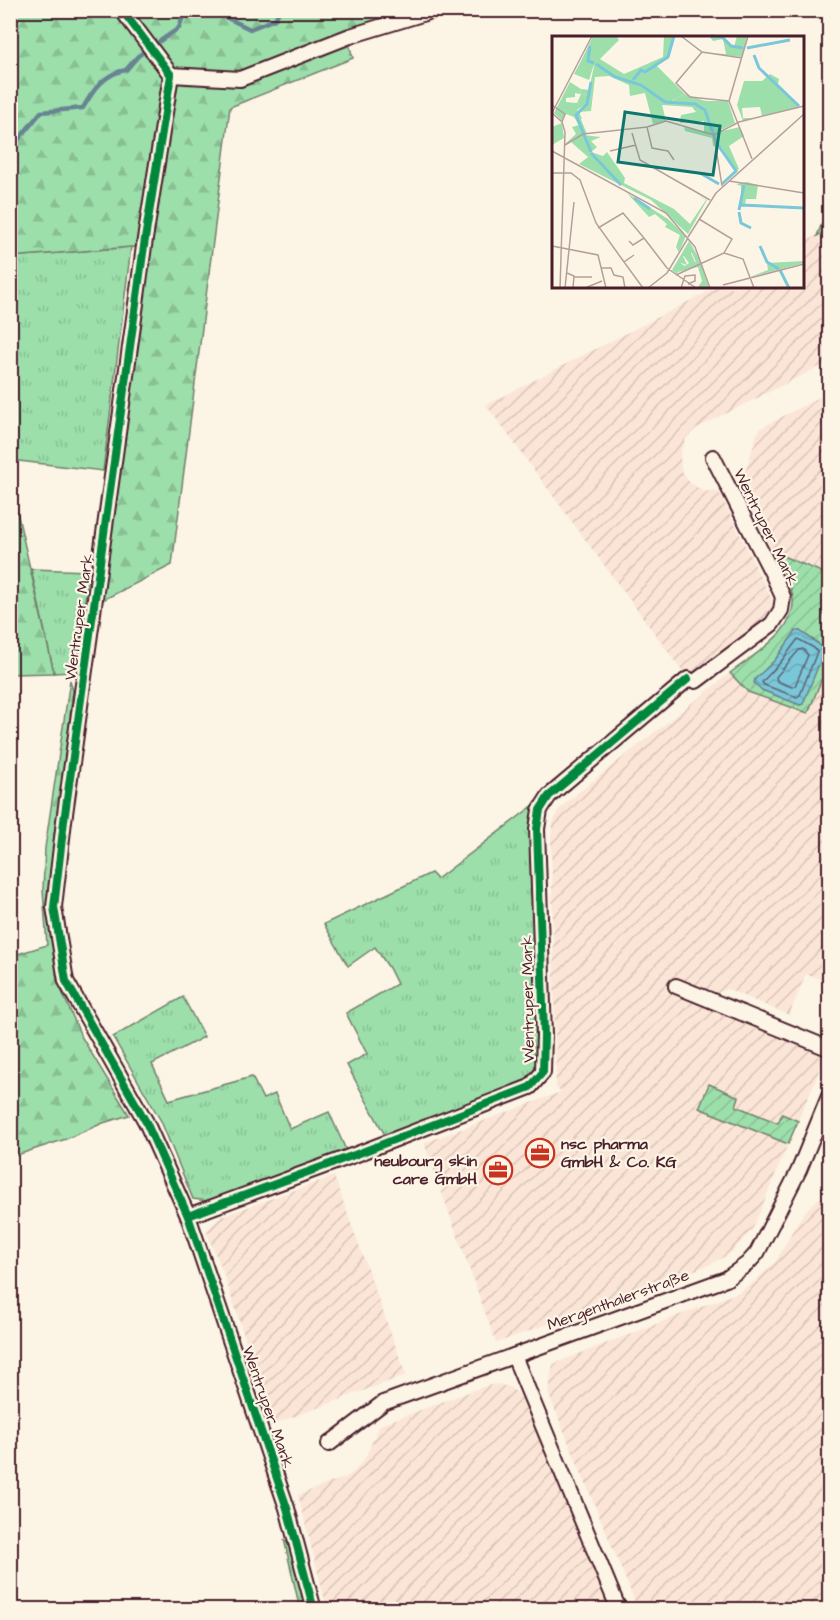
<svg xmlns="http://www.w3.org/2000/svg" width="840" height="1620" font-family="'Architects Daughter',sans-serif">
  <defs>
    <pattern id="industrial-furrows" width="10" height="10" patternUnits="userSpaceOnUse" patternTransform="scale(1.5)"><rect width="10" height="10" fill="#fbe5d7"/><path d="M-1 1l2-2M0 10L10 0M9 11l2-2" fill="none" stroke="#d9c4b9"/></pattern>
    <pattern id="grass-tufts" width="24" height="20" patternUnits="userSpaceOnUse" patternTransform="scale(1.5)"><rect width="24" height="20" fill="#9cdfab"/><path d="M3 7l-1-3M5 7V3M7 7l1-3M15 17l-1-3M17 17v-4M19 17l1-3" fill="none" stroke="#88bf93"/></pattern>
    <pattern id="forest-firs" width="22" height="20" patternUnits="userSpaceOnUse" patternTransform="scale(1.5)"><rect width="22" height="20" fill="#9cdfab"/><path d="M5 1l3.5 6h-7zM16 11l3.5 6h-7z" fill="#88bf93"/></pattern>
    <pattern id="garden-furrows" width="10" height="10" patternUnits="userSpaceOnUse" patternTransform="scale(1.5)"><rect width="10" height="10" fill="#9cdfab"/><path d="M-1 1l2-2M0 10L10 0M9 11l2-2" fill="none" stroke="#88bf93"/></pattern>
    <pattern id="water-waves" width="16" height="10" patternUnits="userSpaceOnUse" patternTransform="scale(1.5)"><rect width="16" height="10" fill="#7ac7d9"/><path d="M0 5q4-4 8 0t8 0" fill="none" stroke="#6baaba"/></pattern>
  </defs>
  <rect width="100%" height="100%" fill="#fcf5e5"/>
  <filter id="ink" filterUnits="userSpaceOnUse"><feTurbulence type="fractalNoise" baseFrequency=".0167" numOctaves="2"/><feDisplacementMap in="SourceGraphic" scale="12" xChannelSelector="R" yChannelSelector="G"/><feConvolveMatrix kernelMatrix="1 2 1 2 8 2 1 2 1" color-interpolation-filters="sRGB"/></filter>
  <g filter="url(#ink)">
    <g fill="url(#industrial-furrows)">
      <polygon points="829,229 829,362 697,428 686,438 680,453 681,469 689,482 703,491 719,492 772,600 772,607 764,619 688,679 486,405 717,287 802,286 803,243"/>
      <polygon points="829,392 829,575 773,552 737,482 746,470 757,434 761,428"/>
      <polygon points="829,661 830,964 823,980 806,974 789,1015 727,989 712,995 678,981 672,993 818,1054 824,1059 798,1121 782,1114 778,1123 736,1106 739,1096 709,1084 700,1108 788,1144 753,1228 731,1253 711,1264 496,1343 424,1143 561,1092 556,1088 551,839 552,825 558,811 569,800 730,673 748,692 808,713"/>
      <polygon points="334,1176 406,1375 274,1424 224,1275 206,1231 220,1217"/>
      <polygon points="829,1195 829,1609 638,1609 548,1393 553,1364 739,1292 754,1282 776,1261 797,1223 807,1209 818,1199"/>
      <polygon points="497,1384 509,1387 519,1394 525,1403 613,1609 327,1609 298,1495 346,1477 354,1472 364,1460 380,1425 485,1386"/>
    </g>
    <g fill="url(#grass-tufts)" stroke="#737f6b" stroke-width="1.5">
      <polygon points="829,205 829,229 817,236"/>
      <polygon points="131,247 103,471 11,460 11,257"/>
      <polygon points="31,569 89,571 79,644 72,672 54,673"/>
      <polygon points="534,805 530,819 537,1062 533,1074 523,1084 385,1135 347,1065 367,1054 346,1013 397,984 389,968 375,947 348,966 324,924 431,873 437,879"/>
      <polygon points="183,997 204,1037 152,1064 169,1100 252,1077 263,1099 275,1094 290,1129 329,1112 346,1150 208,1201 193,1199 161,1121 113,1037"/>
      <polygon points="284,1539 294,1551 311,1609 300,1609"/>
    </g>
    <g fill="url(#forest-firs)" stroke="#737f6b" stroke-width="1.5">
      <polygon points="385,10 387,18 350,29 349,44 353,58 230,107 172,565 99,602 147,248 131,247 11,257 10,11"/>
      <polygon points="10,481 54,673 11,674"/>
      <polygon points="70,680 73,691 48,907 57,980 81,1036 129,1115 103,1123 66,1139 11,1157 11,956 47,945 43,890 45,848"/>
    </g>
    <g fill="url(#garden-furrows)" stroke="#737f6b" stroke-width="1.5" fill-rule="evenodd">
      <path d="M 773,552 L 829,575 L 829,661 L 808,713 L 748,692 L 730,673 C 756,653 804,628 791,589 C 787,576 779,564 773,552 ZM 796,631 L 800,631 L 818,643 L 803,704 L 800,705 L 762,690 L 755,680 L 775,660 Z"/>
      <polygon points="709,1084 739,1097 736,1106 778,1123 782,1114 798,1121 788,1144 699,1108"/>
    </g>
    <polygon fill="url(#water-waves)" stroke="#678493" stroke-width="1.5" points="796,631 800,631 825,649 803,704 800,705 762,690 754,683 755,679 775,660"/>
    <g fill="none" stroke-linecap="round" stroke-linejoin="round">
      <g stroke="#5d6271" stroke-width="1.5">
        <polygon points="798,639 814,648 817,652 800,695 797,697 764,685 762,682 780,663"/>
        <polygon points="803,649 808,655 795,686 792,687 777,681 776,677 799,650"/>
      </g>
      <g stroke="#678493" stroke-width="4.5">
        <polyline points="211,10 250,29 275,19 280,10"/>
        <path d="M 10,145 L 15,144 L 41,112 L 83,108 C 93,90 105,73 126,70 L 138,56 L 179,28 L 185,10"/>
      </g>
      <g stroke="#4a1f2b" stroke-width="18">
        <g id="street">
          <polyline points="122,10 171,75 145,239 64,821 54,907 66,981 146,1122 188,1216"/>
          <polyline points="171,75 240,79 350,36 435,10"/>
          <polyline points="696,681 772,624 781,610 783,597 773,575 713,457"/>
          <polyline points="676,986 830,1049"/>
          <polyline points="514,1356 619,1610"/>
          <polyline points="329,1444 383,1403 726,1279 747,1264 757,1253 799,1170 830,1094"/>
          <polyline points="314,1610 287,1508 188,1216 357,1154 530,1087 543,1072 544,1035 537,829 540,810 549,796 688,679"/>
        </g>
      </g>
      <use href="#street" stroke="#fcf5e5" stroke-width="14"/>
      <g stroke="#fcf5e5" stroke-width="11">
        <g id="cycleway">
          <polyline points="122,10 171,75 145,239 64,821 54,907 66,981 146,1122 188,1216"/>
          <polyline points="314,1610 287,1508 188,1216 357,1154 530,1087 543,1072 544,1035 537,829 540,810 549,796 688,679"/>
        </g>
      </g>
      <use href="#cycleway" stroke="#00873e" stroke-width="8"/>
    </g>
  </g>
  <defs>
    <g id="office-ring" transform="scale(1.5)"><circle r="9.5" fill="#fcf5e5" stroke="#c8321e" stroke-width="1.5"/><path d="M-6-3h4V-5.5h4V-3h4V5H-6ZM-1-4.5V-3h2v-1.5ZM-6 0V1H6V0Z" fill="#c8321e"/></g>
  </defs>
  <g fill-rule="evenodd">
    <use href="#office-ring" x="540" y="1153"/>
    <use href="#office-ring" x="498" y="1170"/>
  </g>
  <g text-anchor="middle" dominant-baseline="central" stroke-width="4.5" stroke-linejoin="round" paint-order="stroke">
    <g font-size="16" fill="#4a1f2b" stroke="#fcf5e5">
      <text transform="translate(766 527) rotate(64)">Wentruper Mark</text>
      <text transform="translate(79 617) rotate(-82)">Wentruper Mark</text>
      <text transform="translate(528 999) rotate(-91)">Wentruper Mark</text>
      <text transform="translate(618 1300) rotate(-20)">Mergenthalerstraße</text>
      <text transform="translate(268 1407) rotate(71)">Wentruper Mark</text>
    </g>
    <g font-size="16" font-weight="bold" fill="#4a1f2b" stroke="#fcf5e5" text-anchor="start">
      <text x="561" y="1144">nsc pharma<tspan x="561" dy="18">GmbH &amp; Co. KG</tspan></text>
      <text x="477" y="1161" text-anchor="end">neubourg skin<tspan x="477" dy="18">care GmbH</tspan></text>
    </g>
  </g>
  <g transform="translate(552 36)">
    <rect width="252" height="252" fill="#fcf5e5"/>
    <path d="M 29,25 L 42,28 L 37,44 L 22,38 ZM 18,46 L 29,53 L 28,58 L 23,57 L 23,61 L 14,62 L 14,66 L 25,67 L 29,58 L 36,59 L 34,68 L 25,74 L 35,98 L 13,108 L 24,98 L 20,91 L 27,89 L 22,81 L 14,78 L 10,85 L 2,77 ZM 133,58 L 153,65 L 176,65 L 183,87 L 169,94 L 153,65 L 149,71 L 120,64 ZM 10,87 L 12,102 L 0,109 L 0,91 ZM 31,99 L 49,101 L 39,105 L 45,111 L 39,116 L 51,120 L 55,116 L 73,142 L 72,147 L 122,173 L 138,188 L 154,164 L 145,159 L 155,164 L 136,198 L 99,164 L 27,128 L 36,121 L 19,106 ZM 75,157 L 116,183 L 134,200 L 127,216 L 124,211 L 128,199 L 113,191 L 115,188 L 103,178 L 97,181 ZM 137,205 L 148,224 L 144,226 L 140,217 L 131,220 L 135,229 L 129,227 L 125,238 L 120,234 Z" fill="#9cdfab"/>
    <path d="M 41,0 L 64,0 L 67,4 L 48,23 L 72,38 L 111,21 L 112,0 L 122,0 L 117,21 L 104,29 L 133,58 L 120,64 L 149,71 L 153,64 L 170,95 L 188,91 L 192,100 L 177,110 L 187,133 L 184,135 L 170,112 L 161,110 L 160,102 L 133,95 L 132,91 L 152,96 L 152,85 L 128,87 L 129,79 L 144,76 L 140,71 L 110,69 L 114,85 L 101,88 L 93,57 L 78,60 L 77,49 L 57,40 L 43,41 L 39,75 L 27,76 L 30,83 L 26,83 L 24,76 L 34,68 L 36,59 L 28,58 L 29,53 L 37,54 L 42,30 L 29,25 ZM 157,0 L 171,0 L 182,11 L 185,0 L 195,0 L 190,21 L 150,17 L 174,18 L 171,3 L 161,5 ZM 218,38 L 227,43 L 226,48 L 248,71 L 210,80 L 208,71 L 190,72 L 191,82 L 201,82 L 191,85 L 185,69 L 192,45 L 210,45 ZM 195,146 L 206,149 L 204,163 L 194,163 L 193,169 L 189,169 L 189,150 L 184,148 ZM 138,215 L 143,226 L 148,224 L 157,252 L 146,251 L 150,245 L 146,231 L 126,236 L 128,227 L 133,230 L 137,227 L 131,219 ZM 252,225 L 252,227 L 198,241 L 216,234 L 215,227 Z" fill="#9cdfab"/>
    <path fill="none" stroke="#7ac7d9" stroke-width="3" d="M 159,0 L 170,1 L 179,10 L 191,12M 38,10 L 36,25 L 42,27M 195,12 L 238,4M 202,19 L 207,32 L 247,70M 44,28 L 63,41 L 89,49 L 113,66 L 143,68 L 153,74 L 164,106 L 184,135 L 170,148M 81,44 L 89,34 L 93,36 L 116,21 L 122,0M 39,46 L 35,68 L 24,79 L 39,116M 39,117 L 69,149M 148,137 L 167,148M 82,162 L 98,173M 189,169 L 252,172M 187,174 L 192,149M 187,176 L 189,187 L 199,192M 208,210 L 215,226 L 227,233M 228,234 L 237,252"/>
    <path fill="none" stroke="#b59f9b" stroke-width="1.5" d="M 129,0 L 150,16 L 190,22M 196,0 L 177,65 L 200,123M 150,16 L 124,47 L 138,61 L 177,65M 0,69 L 13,78 L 10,86M 0,77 L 10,86 L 13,96 L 8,252M 0,77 L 40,0M 95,91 L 114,85 L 162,99 L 187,86 L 252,70M 80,97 L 88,124 L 158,164M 162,99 L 170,150M 13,109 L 31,98 L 95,91 L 100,112 L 116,115 L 122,124M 0,115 L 114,177 L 143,211 L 158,252M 58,115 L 84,109M 0,137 L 19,137 L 28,144 L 44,187 L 72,226M 177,145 L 252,157M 147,183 L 180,203 L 172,217 L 191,223 L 202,252M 46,192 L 71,177 L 92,202M 136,201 L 164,157 L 252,78M 77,205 L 81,209 L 92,202 L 115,232 L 144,252M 0,210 L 46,219 L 54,252M 82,219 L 72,226 L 91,252M 49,232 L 59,232 L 62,239 L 71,241 L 73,252M 15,237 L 22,240 L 21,252M 124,239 L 172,217M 22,241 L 40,241M 171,249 L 252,228M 13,252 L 22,166M 33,252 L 50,245M 96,252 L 115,237 L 136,202M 129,252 L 133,240 L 143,239 L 143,245 L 136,248"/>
    <path fill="#0f766e" fill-opacity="0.15" stroke="#0f766e" stroke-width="3" d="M 73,76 L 168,90 L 161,139 L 66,126 Z"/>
    <rect width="252" height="252" fill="none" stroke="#4a1f2b" stroke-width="3"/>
  </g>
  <rect width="840" height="1620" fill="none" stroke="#fcf5e5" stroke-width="36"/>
  <rect x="18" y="18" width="804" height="1584" fill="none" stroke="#4a1f2b" stroke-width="2" filter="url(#ink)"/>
</svg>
